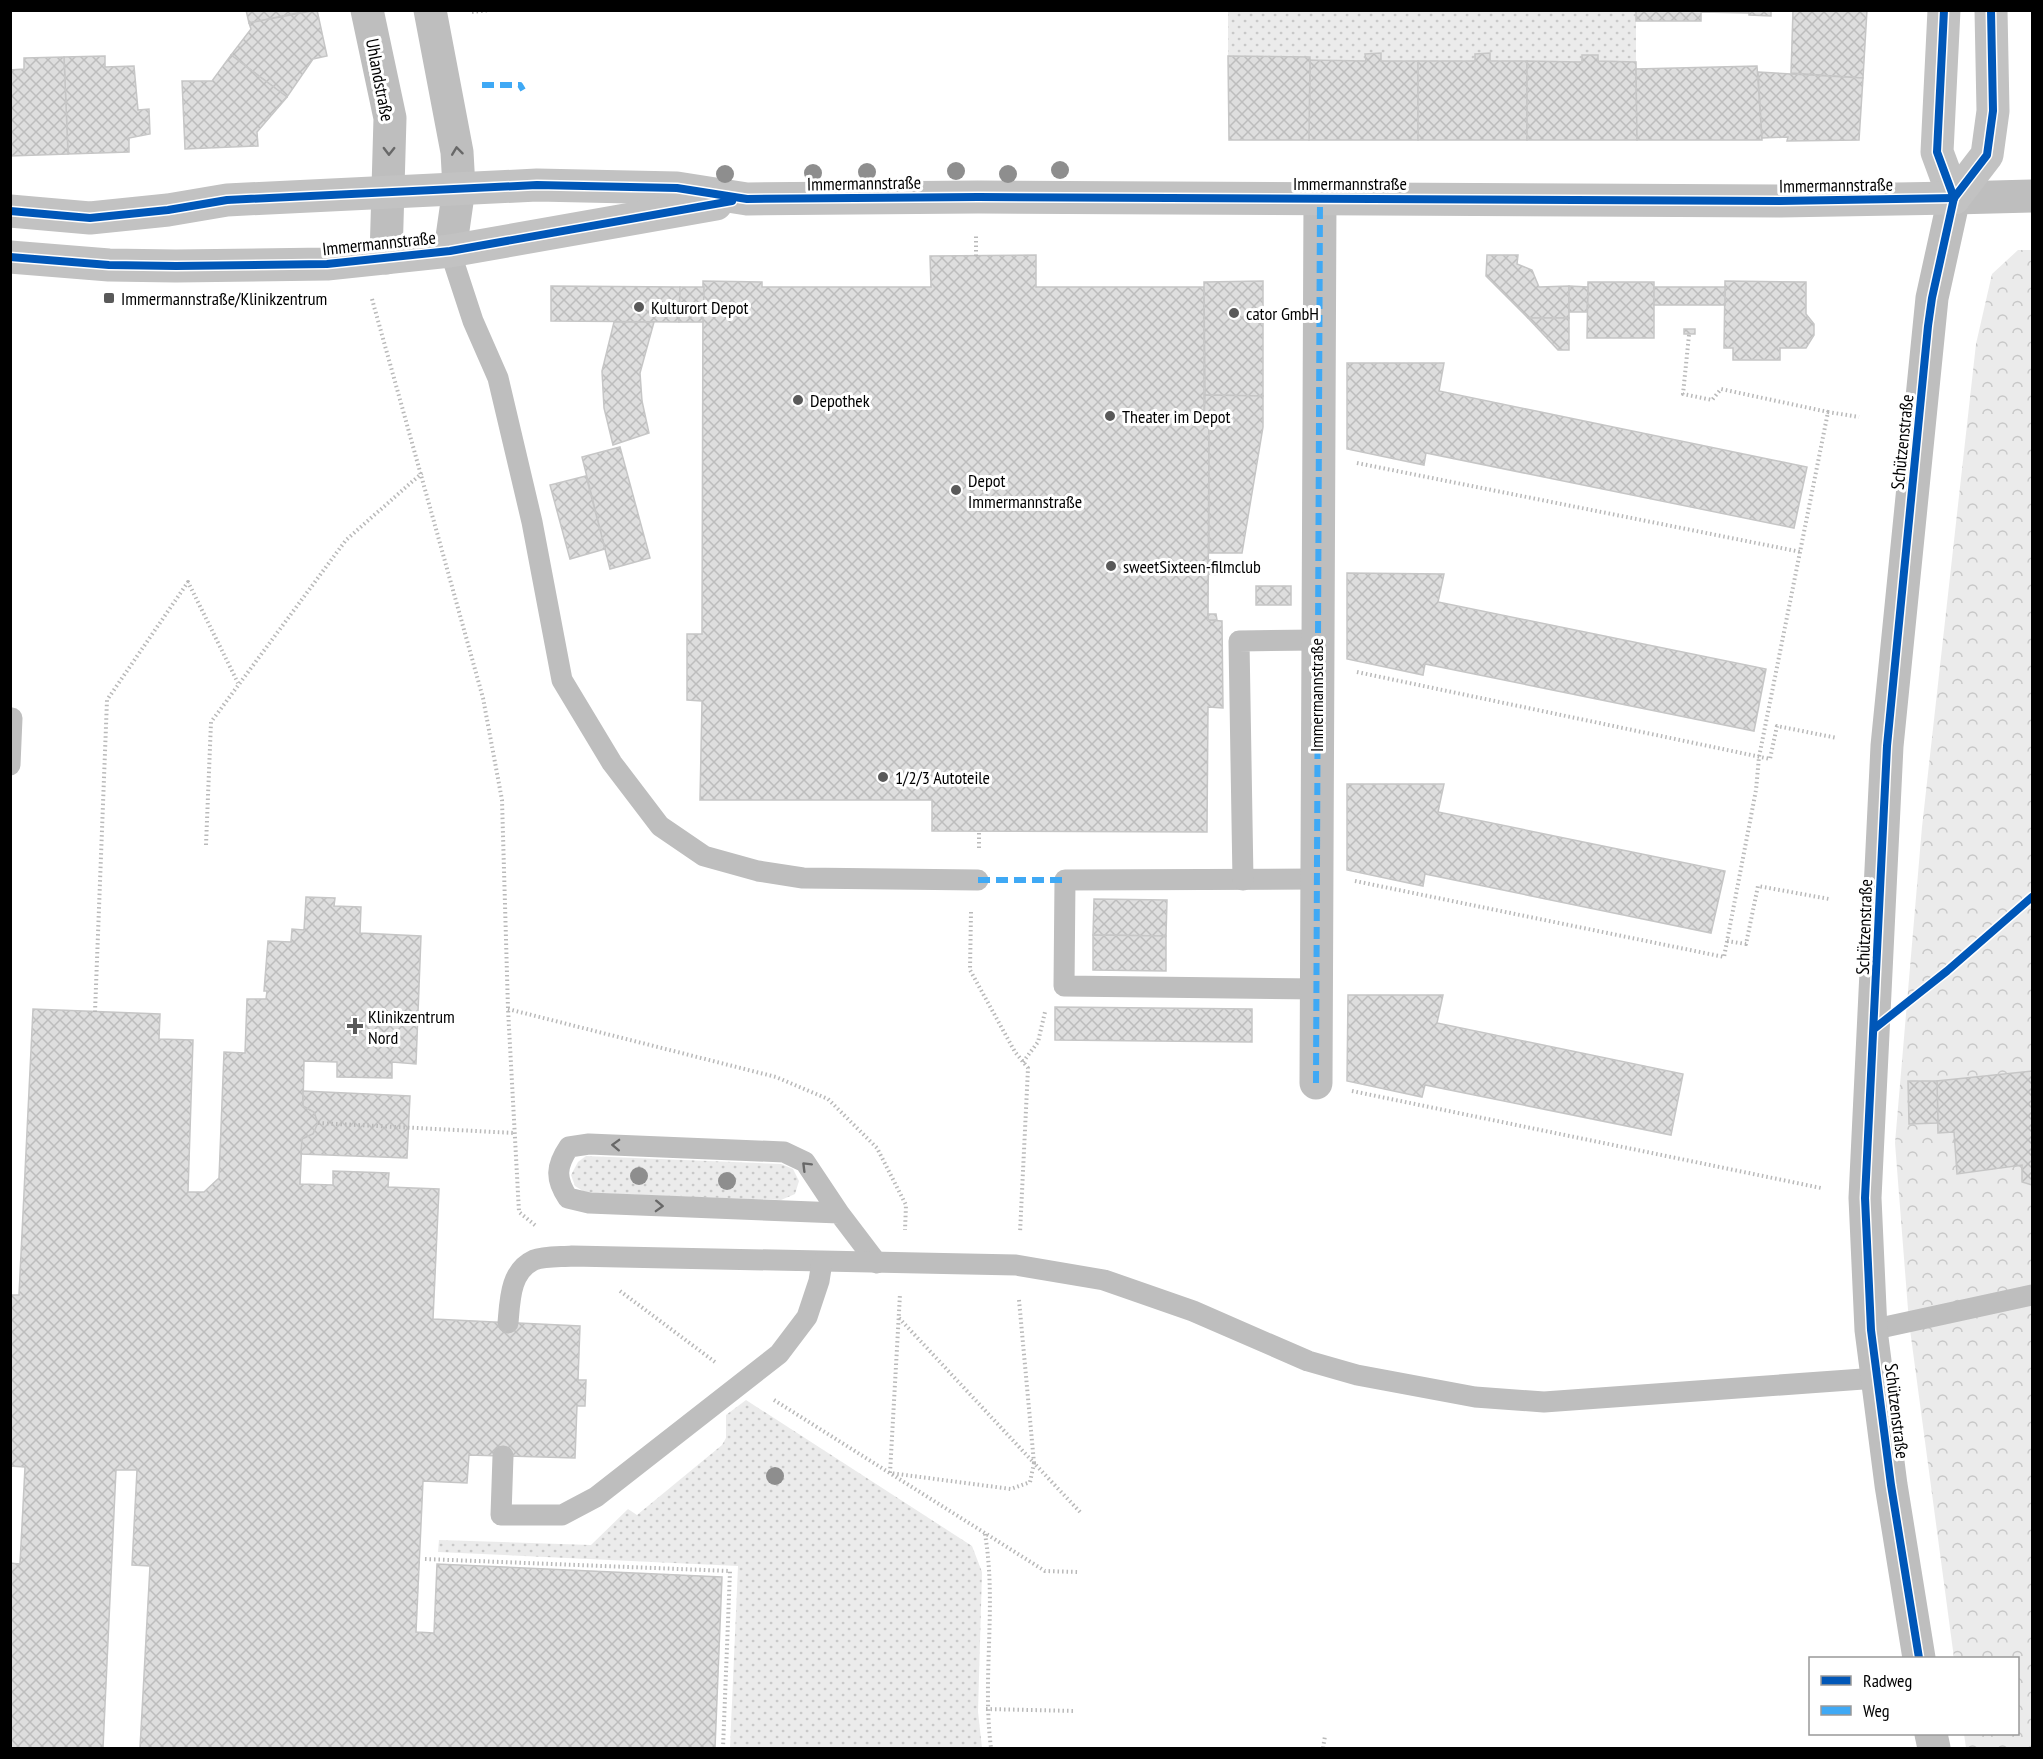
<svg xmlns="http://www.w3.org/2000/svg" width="2043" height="1759" font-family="'PT Sans Narrow',sans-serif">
  <defs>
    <pattern id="grass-dots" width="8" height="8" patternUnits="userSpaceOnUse" patternTransform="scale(1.5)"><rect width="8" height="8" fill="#ebebeb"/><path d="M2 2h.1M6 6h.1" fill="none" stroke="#c8c8c8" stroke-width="1.8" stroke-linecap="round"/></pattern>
    <pattern id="park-crowns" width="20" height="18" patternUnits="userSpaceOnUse" patternTransform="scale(1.5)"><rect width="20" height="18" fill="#ebebeb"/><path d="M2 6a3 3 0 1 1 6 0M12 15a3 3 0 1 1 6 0" fill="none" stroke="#c8c8c8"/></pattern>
    <pattern id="building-cross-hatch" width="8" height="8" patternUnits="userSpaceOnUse" patternTransform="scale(1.5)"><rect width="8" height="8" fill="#dedede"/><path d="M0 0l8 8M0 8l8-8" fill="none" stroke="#bdbdbd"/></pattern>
  </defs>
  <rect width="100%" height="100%" fill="#fff"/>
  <g fill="url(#grass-dots)">
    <polygon points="1228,11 1636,11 1636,62 1598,61 1597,55 1583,55 1582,62 1490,61 1490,53 1475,54 1475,61 1381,61 1381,53 1366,54 1366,61 1228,56"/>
    <polygon points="586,1156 781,1164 793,1169 799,1181 795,1194 781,1200 586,1193 575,1186 571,1175 578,1162"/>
    <polygon points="746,1400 972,1546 982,1572 978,1712 982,1748 730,1748 738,1566 438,1552 439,1540 591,1545 628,1509 637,1515 722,1445 726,1438 726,1415"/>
  </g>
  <polygon fill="url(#park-crowns)" points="2018,250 2032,250 2032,1748 1966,1748 1964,1734 2018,1734 2018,1658 1954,1658 1909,1322 1895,1143 1922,827 1976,344 1992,274"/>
  <g fill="url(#building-cross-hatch)" stroke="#c6c6c6" stroke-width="1.5">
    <polygon points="246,10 311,10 249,23"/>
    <polygon points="317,10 327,56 313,59 287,97 231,55 251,29 249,23"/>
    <polygon points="1636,10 1749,10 1749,13 1701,12 1701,21 1636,21"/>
    <polygon points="1749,10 1771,10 1771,16 1749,15"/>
    <polygon points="1793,10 1867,10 1863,78 1791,73"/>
    <polygon points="1381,53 1381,61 1418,61 1418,140 1309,140 1310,60 1366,61 1365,54"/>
    <polygon points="1490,53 1490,61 1527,61 1527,140 1418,140 1418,61 1475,61 1475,54"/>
    <polygon points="231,55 287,97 257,132 258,146 185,149 182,81 212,81"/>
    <polygon points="1582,55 1598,55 1598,61 1636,62 1637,140 1527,140 1527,61 1582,62"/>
    <polygon points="105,56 105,67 134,66 138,110 149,109 150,134 129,138 129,152 68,154 64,57"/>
    <polygon points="1228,56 1310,57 1309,140 1229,140"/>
    <polygon points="64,57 68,154 10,156 10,70 24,69 24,58"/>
    <polygon points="1757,66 1762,140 1637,140 1636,69"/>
    <polygon points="1758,72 1863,78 1859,140 1787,141 1788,137 1762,138"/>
    <polygon points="1036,255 1036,287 1204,287 1204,427 1209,427 1208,620 1222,621 1223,708 1208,707 1207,832 932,831 932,800 700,800 702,701 687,700 687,634 702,634 703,281 762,282 762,287 931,287 930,256"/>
    <polygon points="1487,255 1518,255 1517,264 1532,270 1539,287 1569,286 1569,318 1528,318 1486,276"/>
    <polygon points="1263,281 1263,396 1205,395 1204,282"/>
    <polygon points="1725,281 1806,282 1806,314 1814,324 1814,335 1806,348 1780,348 1780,360 1733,360 1733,348 1724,348"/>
    <polygon points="1588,282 1654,282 1654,338 1587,338"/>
    <polygon points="551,286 680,287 679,322 551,321"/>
    <polygon points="1569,286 1588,287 1587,312 1569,312"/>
    <polygon points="680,287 704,287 703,322 679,322"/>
    <rect x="1654" y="287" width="71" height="18"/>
    <polygon points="1528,318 1569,318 1569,350 1558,350"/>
    <polygon points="614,322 654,322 640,373 642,401 649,433 613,445 604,408 602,371"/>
    <rect x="1684" y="329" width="11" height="5"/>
    <polygon points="1347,363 1444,363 1439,391 1807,467 1794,528 1426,453 1424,465 1347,449"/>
    <polygon points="1205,395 1263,396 1263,427 1242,553 1209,553 1209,427 1204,427"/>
    <polygon points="620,447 650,558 610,569 582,457"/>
    <polygon points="586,476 605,549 570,559 550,485"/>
    <polygon points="1208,560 1216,560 1215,575 1208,574"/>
    <polygon points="1347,573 1444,574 1438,602 1766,669 1754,731 1425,664 1423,675 1347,659"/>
    <rect x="1256" y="586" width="35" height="19"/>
    <polygon points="1208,614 1216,614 1217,620 1208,620"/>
    <polygon points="1347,784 1444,784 1438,812 1725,871 1711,933 1425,874 1423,886 1347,870"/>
    <polygon points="306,897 335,898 334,906 361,907 360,933 421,936 416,1064 392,1062 392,1078 337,1077 337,1062 304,1061 303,1106 314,1112 318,1123 313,1134 302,1139 300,1184 333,1185 333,1171 389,1173 388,1187 439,1189 433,1319 580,1326 578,1380 586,1380 585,1406 577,1406 575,1458 469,1455 467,1483 423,1481 416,1632 434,1633 437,1564 722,1577 715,1748 140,1748 150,1566 132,1565 137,1470 116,1470 103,1748 10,1748 10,1563 20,1564 25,1467 10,1466 10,1295 19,1295 33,1009 160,1014 159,1039 193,1040 188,1192 204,1192 219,1178 224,1052 245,1053 247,999 266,999 267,991 264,991 268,941 291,942 292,929 304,930"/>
    <polygon points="1094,899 1167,900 1166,936 1093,935"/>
    <polygon points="1093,935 1166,936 1166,971 1093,970"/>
    <polygon points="1348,995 1443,995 1437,1023 1683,1074 1671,1135 1425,1085 1422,1097 1347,1081"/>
    <polygon points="1055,1007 1252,1009 1252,1042 1055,1040"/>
    <polygon points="2032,1071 2032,1185 2022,1182 2022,1165 1957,1174 1954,1132 1938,1133 1937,1081"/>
    <polygon points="1908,1081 1937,1081 1938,1123 1909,1124"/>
    <polygon points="303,1091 410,1096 407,1158 301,1154 302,1139 313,1134 318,1123 314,1112 303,1106"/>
  </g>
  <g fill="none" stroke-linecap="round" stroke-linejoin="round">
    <g stroke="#b9b9b9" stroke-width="4" stroke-dasharray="1.5 3" stroke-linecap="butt">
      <polyline points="472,12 491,10"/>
      <polyline points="976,256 976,236"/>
      <polyline points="372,299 483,698 502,800 508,1009 519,1212 536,1226"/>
      <polyline points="1689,335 1683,394 1712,400 1721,389 1828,412"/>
      <polyline points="1357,463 1801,552"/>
      <polyline points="1357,672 1770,759 1777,726 1837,738"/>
      <polyline points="206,845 211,722 346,540 422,473"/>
      <polyline points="979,848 979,831"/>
      <polyline points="1355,881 1724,957 1756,790 1759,757 1828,412 1859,417"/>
      <polyline points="971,912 970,970 1015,1052 1028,1068 1020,1233"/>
      <polyline points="1727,941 1746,944 1758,886 1829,899"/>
      <polyline points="508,1009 776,1077 828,1099 877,1148 906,1205 905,1230"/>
      <polyline points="95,1012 107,700 188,582 238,683"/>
      <polyline points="1023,1062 1038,1042 1045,1012"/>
      <polyline points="1352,1091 1821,1188"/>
      <polyline points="318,1123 515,1133"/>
      <polyline points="620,1291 715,1362"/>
      <polyline points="1019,1300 1034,1463 1080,1512"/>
      <polyline points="899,1318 1034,1463 1030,1482 1011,1489 890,1473 900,1294"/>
      <polyline points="774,1400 1045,1571 1078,1572"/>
      <path d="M 985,1534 C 997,1605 982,1677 991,1748"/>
      <polyline points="425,1559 730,1571 723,1748"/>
      <polyline points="986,1709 1075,1711"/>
      <polyline points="1323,1748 1325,1736"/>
    </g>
    <g stroke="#bebebe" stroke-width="21">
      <polyline points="450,251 473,321 498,378 532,522 562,680 612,763 660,826 704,856 758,871 803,878 978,880"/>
      <polyline points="10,765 12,718"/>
      <polyline points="1317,879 1065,880 1064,986 1318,989"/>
      <polyline points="1243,880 1239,641 1316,640"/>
      <path d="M 839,1213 L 589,1203 L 568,1198 C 555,1179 556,1166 569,1147 L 589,1144 L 784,1152 L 805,1162 L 839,1213 L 877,1263"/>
      <path d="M 508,1323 C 510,1300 510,1271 534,1260 C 544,1256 561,1257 572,1256 L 1016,1265 L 1104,1280 L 1193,1311 L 1308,1361 L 1357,1375 L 1475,1397 L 1544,1402 L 1877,1378"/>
      <polyline points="1871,1330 2032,1295"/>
      <polyline points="503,1456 501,1515 562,1515 596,1497 779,1354 807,1317 819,1281 822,1262"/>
    </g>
    <g stroke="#bebebe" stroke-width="33">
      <polyline points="367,10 390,118 386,258"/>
      <polyline points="430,10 457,152 459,188 450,251"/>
      <polyline points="1316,1083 1320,198"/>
      <polyline points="1919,1658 1891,1485 1871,1330 1865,1198 1887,746 1932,298 1954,198 2032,196"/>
      <polyline points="1931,1734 1934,1748"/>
    </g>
    <g stroke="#c2c2c2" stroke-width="33">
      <polyline points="1944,10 1937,152 1954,198"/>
      <polyline points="1954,198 1987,155 1993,111 1991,10"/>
      <polyline points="10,211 90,218 168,210 227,200 537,185 677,188 747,199 978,197 1780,201 1954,198"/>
      <polyline points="10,257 109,265 176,266 327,264 450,251 716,204"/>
    </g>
    <g stroke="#3fa9f5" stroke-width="6" stroke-dasharray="12 6" stroke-linecap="butt">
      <polyline points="482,85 520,85 523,90"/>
      <polyline points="978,880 1065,880"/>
      <polyline points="1316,1083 1320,198"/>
    </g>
    <g stroke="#fff" stroke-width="11">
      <g id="cycleway">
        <polyline points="1944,10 1937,152 1954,198"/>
        <polyline points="10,211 90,218 168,210 227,200 537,185 677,188 747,199 978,197 1780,201 1954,198"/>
        <polyline points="10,257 109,265 176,266 327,264 450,251 732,201"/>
        <polyline points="1875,1028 1947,971 2032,897"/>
        <polyline points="1919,1658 1891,1485 1871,1330 1865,1198 1887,746 1928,326 1932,298 1954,198 1987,155 1993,111 1991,10"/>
      </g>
    </g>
    <use href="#cycleway" stroke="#0057b8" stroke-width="8"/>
  </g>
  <g fill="#8e8e8e">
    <circle cx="1060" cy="170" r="9"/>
    <circle cx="956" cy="171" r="9"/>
    <circle cx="867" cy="172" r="9"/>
    <circle cx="813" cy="173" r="9"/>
    <circle cx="725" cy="174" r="9"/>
    <circle cx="1008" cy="174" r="9"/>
    <circle cx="639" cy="1176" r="9"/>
    <circle cx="727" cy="1181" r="9"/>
    <circle cx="775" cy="1476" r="9"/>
  </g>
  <defs><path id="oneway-chevron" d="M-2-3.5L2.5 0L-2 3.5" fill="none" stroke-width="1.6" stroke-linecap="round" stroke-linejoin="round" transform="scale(1.5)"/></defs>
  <g stroke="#686868">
    <use href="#oneway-chevron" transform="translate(389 151) rotate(91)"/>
    <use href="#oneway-chevron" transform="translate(457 151) rotate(-97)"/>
    <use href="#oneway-chevron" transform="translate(616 1145) rotate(-178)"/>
    <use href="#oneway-chevron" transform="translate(806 1166) rotate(-135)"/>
    <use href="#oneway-chevron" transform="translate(659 1206) rotate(2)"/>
  </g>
  <g fill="#595959" stroke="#fff" stroke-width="2">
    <rect x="103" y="292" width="12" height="12" rx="3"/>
    <circle cx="639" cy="307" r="6"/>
    <circle cx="1234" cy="313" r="6"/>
    <circle cx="798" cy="400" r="6"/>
    <circle cx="1110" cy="416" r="6"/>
    <circle cx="956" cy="490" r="6"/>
    <circle cx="1111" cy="566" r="6"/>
    <circle cx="883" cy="777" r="6"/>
    <path d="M352 1017h6v6h6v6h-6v6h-6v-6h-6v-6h6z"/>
  </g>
  <g text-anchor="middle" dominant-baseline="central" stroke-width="6" stroke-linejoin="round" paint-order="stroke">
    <g font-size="18" fill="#000" stroke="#fff">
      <text transform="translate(380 80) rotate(79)">Uhlandstraße</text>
      <text transform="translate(864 183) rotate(-1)">Immermannstraße</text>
      <text x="1350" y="183">Immermannstraße</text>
      <text transform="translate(1836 185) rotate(-1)">Immermannstraße</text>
      <text transform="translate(379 243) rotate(-6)">Immermannstraße</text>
      <text transform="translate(1902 442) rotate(-84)">Schützenstraße</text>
      <text transform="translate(1316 695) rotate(-90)">Immermannstraße</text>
      <text transform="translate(1864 927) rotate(-88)">Schützenstraße</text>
      <text transform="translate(1897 1411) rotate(83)">Schützenstraße</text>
    </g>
    <g font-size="18" fill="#000" stroke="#fff" text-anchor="start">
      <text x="121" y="298">Immermannstraße/Klinikzentrum</text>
      <text x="651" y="307">Kulturort Depot</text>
      <text x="1246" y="313">cator GmbH</text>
      <text x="810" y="400">Depothek</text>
      <text x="1122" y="416">Theater im Depot</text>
      <text x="968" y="480">Depot<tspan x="968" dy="21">Immermannstraße</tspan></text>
      <text x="1123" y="566">sweetSixteen-filmclub</text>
      <text x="895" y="777">1/2/3 Autoteile</text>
      <text x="368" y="1016">Klinikzentrum<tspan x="368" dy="21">Nord</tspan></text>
    </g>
  </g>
  <rect width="2043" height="1759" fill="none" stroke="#000000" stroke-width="24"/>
  <rect x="1809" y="1657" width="210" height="78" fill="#ffffff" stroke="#999999" stroke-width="1.5"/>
  <rect x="1821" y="1676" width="30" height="9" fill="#0057b8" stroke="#999999" stroke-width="1.5"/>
  <text x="1863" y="1687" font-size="18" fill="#000000">Radweg</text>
  <rect x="1821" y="1706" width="30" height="9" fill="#3fa9f5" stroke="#999999" stroke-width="1.5"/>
  <text x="1863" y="1717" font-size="18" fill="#000000">Weg</text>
</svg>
